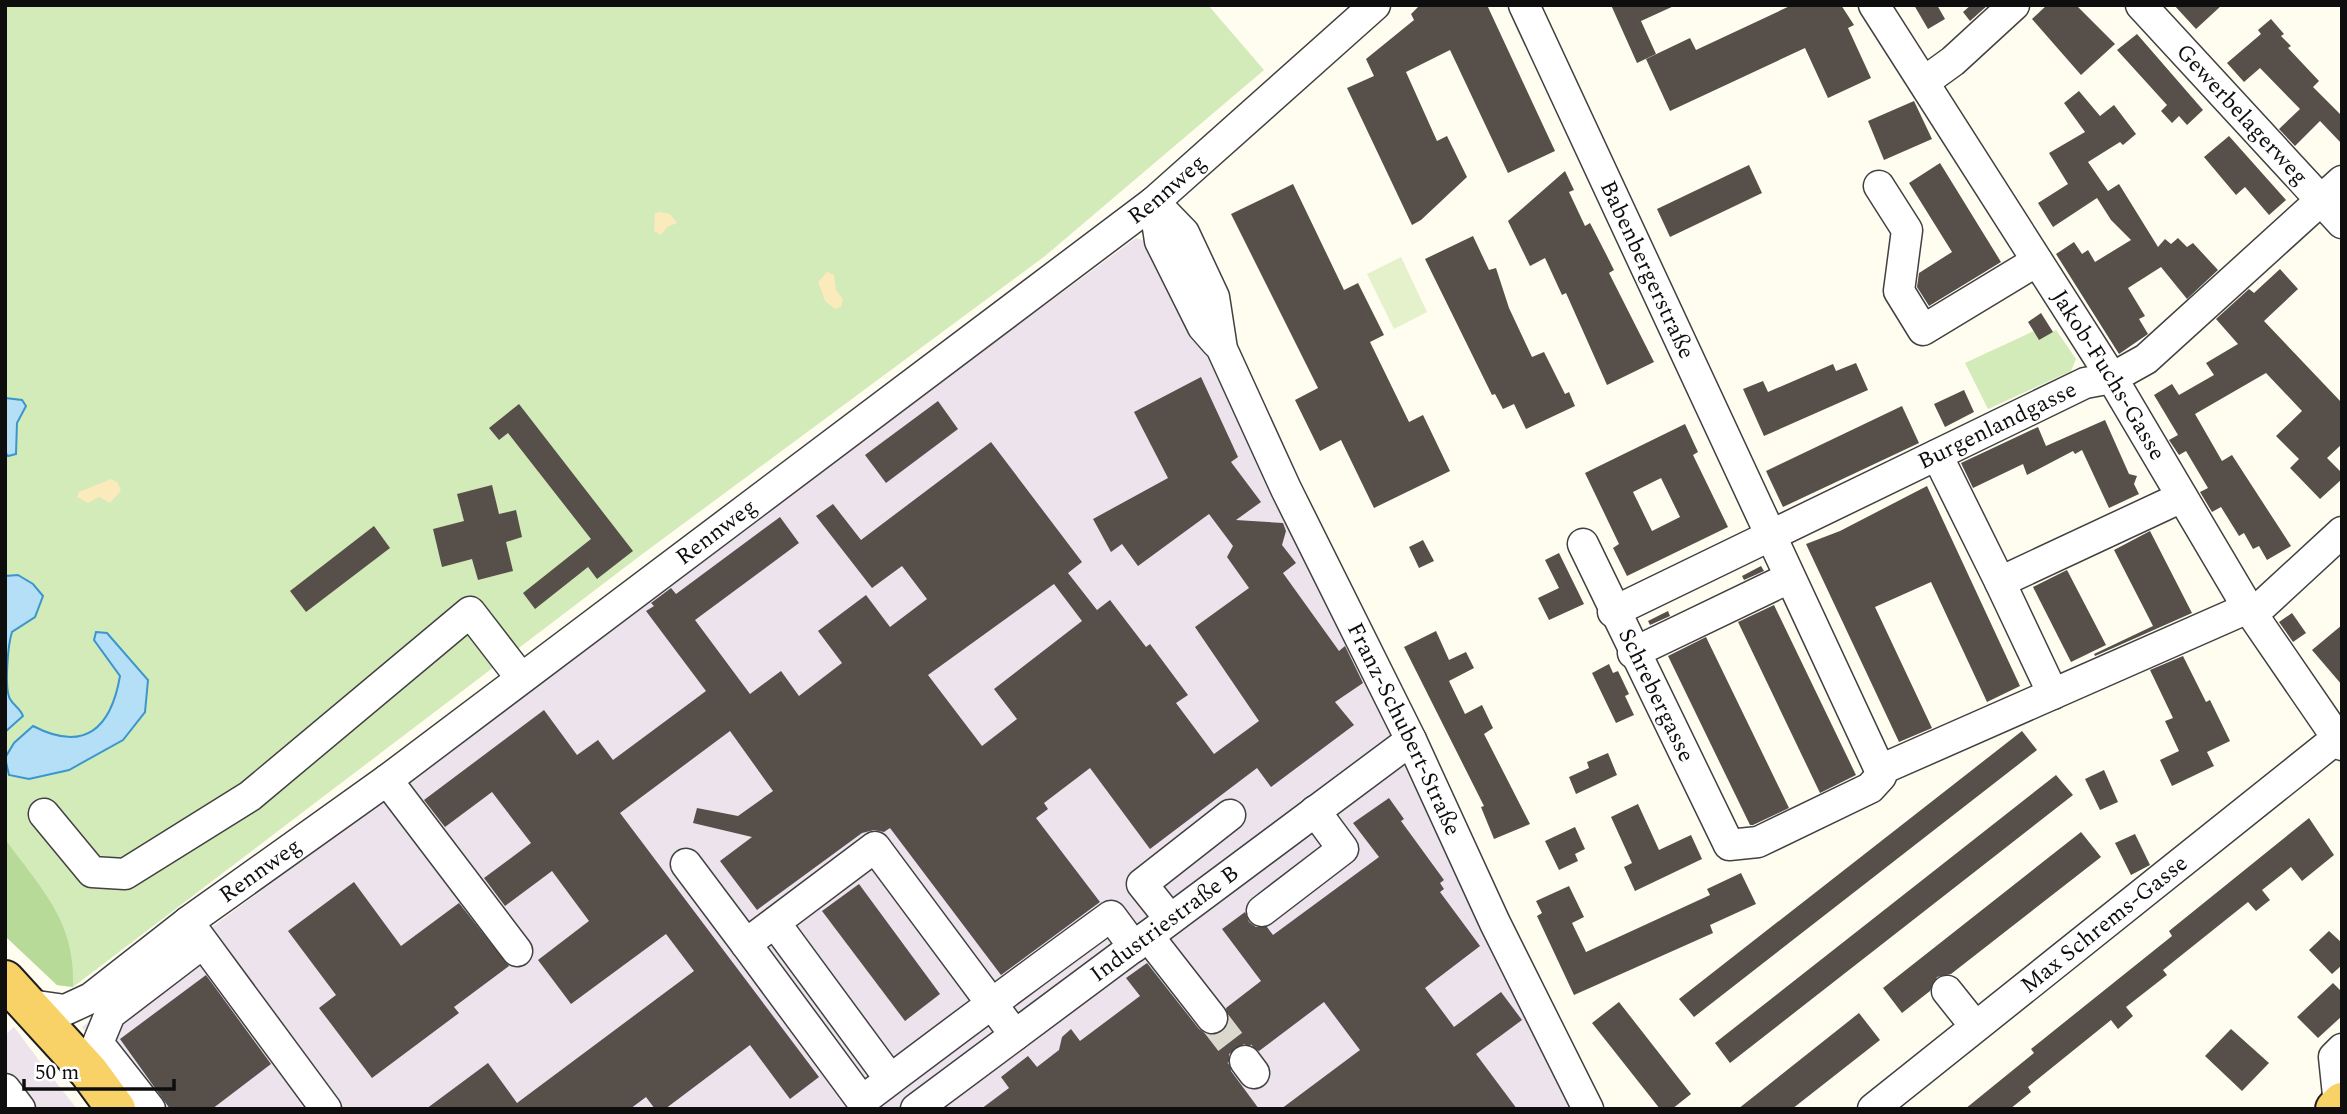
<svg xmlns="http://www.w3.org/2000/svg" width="2347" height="1114" font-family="Spectral,serif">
  <rect width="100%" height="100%" fill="#fffcf0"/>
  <g fill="#ece3ed">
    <polygon points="1136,238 1152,243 1572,1109 145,1109 82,1027 216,924 529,693 668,584"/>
    <polygon points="14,1027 41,1063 77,1109 5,1109 5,1035"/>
  </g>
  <g fill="#d3eab9">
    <polygon points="5,5 1208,5 1264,70 1045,256 641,555 73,987 57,985 5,936"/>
    <polygon points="2056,330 2076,359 2071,371 1988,409 1965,363 2034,331 2039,339"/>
  </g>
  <path fill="#b7da98" d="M 5,839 C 41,889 76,921 73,987 L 57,985 L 5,936 Z"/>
  <g fill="#fbebbc">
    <polygon points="660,212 670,214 677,223 667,227 661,235 654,231 655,213"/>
    <polygon points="827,272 834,275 836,290 843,299 841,307 835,309 825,301 818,282"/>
    <polygon points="111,479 118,483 121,491 110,503 99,497 88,503 77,497 79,492"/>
  </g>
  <polygon fill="#e4f1cb" points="1401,257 1427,312 1394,329 1367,274"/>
  <g fill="#b4dff6" stroke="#3b96ce" stroke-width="2">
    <polygon points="5,398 22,400 26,406 17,423 16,454 8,456 5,452"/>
    <path d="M 18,575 L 33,584 L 43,596 L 35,617 L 12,632 C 8,644 4,688 10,699 C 14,706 20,708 23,716 L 5,732 L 5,576 Z"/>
    <path d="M 96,632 L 107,633 L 148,680 L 145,712 L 123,740 L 69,770 L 29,779 L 9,775 L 5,758 L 14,743 L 33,726 C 85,753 111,728 120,676 L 94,640 Z"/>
  </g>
  <g fill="#574f4a" fill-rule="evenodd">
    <polygon points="1420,5 1487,5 1555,151 1508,173 1450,50 1406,72 1437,141 1447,136 1467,177 1421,220 1412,225 1347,88 1374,76 1366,59 1414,20 1411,14"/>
    <polygon points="1611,5 1676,5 1641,21 1656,54 1637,63"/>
    <polygon points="1792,5 1841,5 1854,25 1848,28 1871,78 1828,98 1805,48 1670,111 1646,59 1690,38 1696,50"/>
    <polygon points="1914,5 1937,5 1945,19 1928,29"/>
    <polygon points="1971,5 1988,5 1970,21 1963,12"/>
    <polygon points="2047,5 2076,5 2115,44 2081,75 2032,19"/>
    <polygon points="2174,5 2222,5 2196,29"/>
    <polygon points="2271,19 2284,34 2281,36 2291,46 2288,48 2319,81 2313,87 2342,116 2342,144 2320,121 2295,146 2279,129 2300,109 2260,68 2244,82 2227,63 2261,34 2258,30"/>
    <polygon points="2137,34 2203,110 2187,125 2179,116 2172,123 2161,111 2167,105 2117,50"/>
    <polygon points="2079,91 2100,116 2114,105 2136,134 2123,145 2120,142 2088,162 2108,191 2119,184 2158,247 2165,239 2171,244 2178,238 2187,247 2193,243 2218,270 2187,299 2161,267 2128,288 2145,316 2139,319 2148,334 2119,354 2056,254 2074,242 2082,254 2088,250 2095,262 2131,240 2111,220 2097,198 2053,227 2038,203 2068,184 2049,153 2085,132 2064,103"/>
    <polygon points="1914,101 1932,139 1884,160 1868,121"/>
    <polygon points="2229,136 2286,200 2269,215 2245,187 2236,195 2204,157"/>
    <polygon points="1940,163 2001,262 1929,306 1917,287 1919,273 1952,252 1909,183"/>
    <polygon points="1749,165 1762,193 1670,237 1657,209"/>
    <polygon points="1565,171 1574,190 1569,192 1585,226 1590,223 1607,256 1614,270 1609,273 1654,362 1607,385 1566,293 1562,295 1545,258 1530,266 1508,221"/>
    <polygon points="1293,184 1344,290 1358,283 1384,335 1370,342 1409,422 1423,415 1450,471 1374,508 1341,440 1320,451 1295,400 1318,388 1231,214"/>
    <polygon points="1473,236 1489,270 1496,268 1509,308 1532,357 1544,352 1565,394 1569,392 1575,406 1526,429 1514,404 1503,409 1495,394 1492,395 1425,259"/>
    <polygon points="2280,269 2298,289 2264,321 2342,403 2342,444 2327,458 2342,473 2342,479 2320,499 2290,468 2299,459 2276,436 2302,411 2266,373 2195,414 2222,461 2232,455 2291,546 2267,560 2259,546 2253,549 2244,533 2239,536 2221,507 2212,512 2200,492 2208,488 2186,451 2179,455 2169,440 2178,435 2154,395 2172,384 2179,395 2214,375 2206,363 2238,344 2216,319 2249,289 2254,293"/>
    <polygon points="2041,313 2053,332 2039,340 2028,322"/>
    <polygon points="1856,363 1868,390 1764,436 1743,389 1763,381 1768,392 1833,364 1836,371"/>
    <path d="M 1201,377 L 1238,457 L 1231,462 L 1261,502 L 1236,520 L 1283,523 L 1286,531 L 1282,545 L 1296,563 L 1283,573 L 1339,651 L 1345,646 L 1363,683 L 1335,702 L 1354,725 L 1271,787 L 1257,768 L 1150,849 L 1090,768 L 1044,803 L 1048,809 L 1036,818 L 1100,902 L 1001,975 L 890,828 L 884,832 L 874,830 L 862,833 L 757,910 L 720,861 L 752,837 L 693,823 L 697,808 L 738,816 L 773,791 L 730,731 L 620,813 L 819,1077 L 790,1099 L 750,1045 L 665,1109 L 655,1109 L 646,1097 L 630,1109 L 426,1109 L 488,1063 L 517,1103 L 694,971 L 666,934 L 571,1004 L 538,960 L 589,921 L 552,871 L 505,906 L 484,878 L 531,843 L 492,792 L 445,827 L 424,800 L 544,710 L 577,755 L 598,740 L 613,760 L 706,691 L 646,611 L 654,606 L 651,603 L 671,588 L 676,594 L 780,517 L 799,543 L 695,620 L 750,694 L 781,671 L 799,696 L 842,663 L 818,631 L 866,595 L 890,627 L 927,599 L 902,566 L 872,588 L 816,516 L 833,504 L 861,540 L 991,442 L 1082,562 L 1068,573 L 1097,610 L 1110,600 L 1146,647 L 1150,644 L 1188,695 L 1176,703 L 1214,754 L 1259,721 L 1195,627 L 1249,588 L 1227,557 L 1233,546 L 1209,514 L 1138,566 L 1122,544 L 1111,552 L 1093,519 L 1168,478 L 1134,412 ZM 1054,584 L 1082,621 L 994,689 L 1017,719 L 982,746 L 928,675 Z"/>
    <polygon points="1964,390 1974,412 1945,427 1934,404"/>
    <polygon points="938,401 958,429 886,483 865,455"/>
    <polygon points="519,404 633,551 597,579 588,567 535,609 523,593 591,539 508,433 499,440 489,428"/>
    <polygon points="1902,406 1919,443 1783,507 1766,471"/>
    <polygon points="2105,420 2129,474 2137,476 2134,484 2139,494 2109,508 2082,450 2075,454 2073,451 2027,475 2023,464 1973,488 1961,463 2038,427 2046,446"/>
    <path d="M 1685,424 L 1698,452 L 1693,455 L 1728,527 L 1627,576 L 1613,548 L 1619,544 L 1585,473 ZM 1661,478 L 1680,517 L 1652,531 L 1633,492 Z"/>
    <polygon points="492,485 499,514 516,510 522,537 506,542 513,571 478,580 472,559 442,567 433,529 464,521 457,494"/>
    <polygon points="1927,486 2020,686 1987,702 1931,582 1875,607 1932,728 1899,742 1806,544 1840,531"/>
    <polygon points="374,526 390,548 306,612 290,591"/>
    <polygon points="2150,531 2192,613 2095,656 2094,654 2153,626 2114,550"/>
    <polygon points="1423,540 1434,561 1419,568 1409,547"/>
    <polygon points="1559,553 1584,604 1549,620 1538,598 1559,588 1545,560"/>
    <polygon points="1761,566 1764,571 1744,580 1742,576"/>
    <polygon points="2067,570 2106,645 2071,662 2033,587"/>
    <polygon points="1774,605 1856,775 1820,793 1738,622"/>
    <polygon points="1668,611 1670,616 1650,625 1648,621"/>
    <polygon points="2292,613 2306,633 2293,642 2279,622"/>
    <polygon points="2342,625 2342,685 2312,650"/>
    <polygon points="1436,631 1449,660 1466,652 1474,668 1449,681 1465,714 1482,705 1493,728 1484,734 1530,824 1494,839 1481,807 1484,806 1404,647"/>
    <polygon points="1706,637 1789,808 1753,825 1750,825 1668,656"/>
    <polygon points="2183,656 2206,702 2210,700 2230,741 2207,752 2214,766 2172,786 2160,760 2179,751 2165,721 2173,718 2150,670"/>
    <polygon points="1609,664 1613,673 1618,671 1629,694 1625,696 1634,715 1616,723 1592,673"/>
    <polygon points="2022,731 2037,750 1694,1017 1679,999"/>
    <polygon points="1608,753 1617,775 1576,794 1569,777 1589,768 1587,762"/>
    <polygon points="2104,770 2118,802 2100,810 2085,779"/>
    <polygon points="2056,775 2073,795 1730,1063 1715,1043"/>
    <polygon points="1389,798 1404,819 1401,821 1444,880 1440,883 1444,889 1440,892 1480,946 1425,988 1454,1027 1501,992 1522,1020 1476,1054 1517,1109 1281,1109 1360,1050 1324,1002 1259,1051 1244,1044 1229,1054 1231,1071 1259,1109 981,1109 1009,1088 1001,1077 1028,1056 1037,1067 1059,1050 1062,1037 1071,1029 1080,1041 1140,996 1126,978 1147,963 1199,1029 1206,1034 1222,1032 1228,1024 1226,1008 1261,981 1222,929 1245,912 1249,922 1256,927 1267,927 1273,935 1379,857 1353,823"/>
    <polygon points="1638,804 1659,850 1691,835 1702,859 1635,891 1624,867 1632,863 1611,817"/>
    <polygon points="2309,818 2334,855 2302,881 2291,867 2262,890 2270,900 2256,911 2248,902 2163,970 2167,975 2126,1007 2133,1016 2118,1029 2111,1020 2028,1087 2031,1092 2010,1109 1965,1109 2034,1053 2031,1049 2172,936 2169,931"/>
    <polygon points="1575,827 1585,849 1575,854 1578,861 1559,870 1545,841"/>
    <polygon points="2081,832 2101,857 1951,974 1937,977 1930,991 1902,1013 1883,988"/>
    <polygon points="2135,834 2150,865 2131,875 2115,843"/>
    <polygon points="1741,873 1756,904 1710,925 1713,933 1574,995 1537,916 1542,913 1536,901 1569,886 1584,917 1572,923 1586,952 1710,895 1707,889"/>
    <polygon points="354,882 401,946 459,903 509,966 454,1007 459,1013 372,1078 319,1008 336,995 288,931"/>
    <polygon points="859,884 940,994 905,1021 822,911"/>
    <polygon points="2329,931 2342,943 2342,965 2332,974 2309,950"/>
    <polygon points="206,975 271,1064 212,1109 170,1109 120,1039"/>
    <polygon points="2333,983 2342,992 2342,1016 2318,1038 2297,1017"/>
    <polygon points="1619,1002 1691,1094 1672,1109 1660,1109 1592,1023"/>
    <polygon points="1859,1013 1880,1040 1792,1109 1738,1109"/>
    <polygon points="2231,1029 2269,1063 2242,1091 2205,1056"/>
  </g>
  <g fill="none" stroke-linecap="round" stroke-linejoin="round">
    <polyline stroke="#dbd8ce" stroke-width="30" stroke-dasharray="30 15" stroke-linecap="butt" points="1212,1018 1245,1061"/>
    <g stroke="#414141" stroke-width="33">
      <g id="minor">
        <path id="s1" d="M 1524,5 L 1880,770 L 2248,608"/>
        <path id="s2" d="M 1874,5 L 2112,378 L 2248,608 L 2342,745"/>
        <path id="s3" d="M 2141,5 L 2342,223"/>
        <polyline points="1924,82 1953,61 2014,5"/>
        <polyline points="1879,186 1907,230 1899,291 1923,330 2037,261"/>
        <path id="s4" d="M 1154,202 L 1184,233 L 1214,297 L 1222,349 L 1286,489 L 1411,740 L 1495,923 L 1588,1109"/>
        <polyline points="1154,202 1160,241 1203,327 1217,343"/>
        <polyline points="1937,455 2000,582"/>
        <path id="s5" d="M 1583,544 L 1729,845 L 1758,842 L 1870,788 L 1881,776 L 1880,770"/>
        <path id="s6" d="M 1613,612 L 2085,383 L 2112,378 L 2146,359 L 2342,181"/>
        <polyline points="2253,614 2342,532"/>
        <polyline points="1633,653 1789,578"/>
        <polyline points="2053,694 2000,582 2182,497"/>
        <polyline points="387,780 517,951"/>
        <polyline points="44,814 92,872 125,874 250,796 470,612 521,678"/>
        <polyline points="686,864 746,944"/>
        <polyline points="1262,911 1343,849 1315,811"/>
        <polyline points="1170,919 1142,884 1230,815"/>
        <polyline points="188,922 326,1109"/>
        <polyline points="775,923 890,1079"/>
        <polyline points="1148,936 1212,1018"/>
        <polyline points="1947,991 1975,1026"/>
        <path id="s7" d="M 30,1005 L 65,1010 L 91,998 L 188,922 L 387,780 L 1154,202 L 1375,5"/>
        <path d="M 1015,1035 L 875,847 L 746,944 L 862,1101 C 944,1039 1027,977 1111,916 L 1134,947"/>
        <polyline points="1245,1061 1254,1073"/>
        <polyline points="5,1089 20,1109"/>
        <polyline points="2339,1105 2334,1057 2342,1049"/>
        <polyline points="150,1109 98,1043 110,1014 203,943"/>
        <path id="s8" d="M 916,1109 L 1411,740"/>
        <path id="s9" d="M 1873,1109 L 2336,739"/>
      </g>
    </g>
    <g stroke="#1f1f1f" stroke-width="42">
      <g id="major">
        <polyline points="5,980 89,1072 116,1109"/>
        <polyline points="2335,1109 2342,1102"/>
      </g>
    </g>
    <use href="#minor" stroke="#fff" stroke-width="30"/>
    <use href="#major" stroke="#f8d266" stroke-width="38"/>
  </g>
  <g text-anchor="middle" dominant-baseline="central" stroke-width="7" stroke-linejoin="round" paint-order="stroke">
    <g font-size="23" fill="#0e0e0e" stroke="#fff">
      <text stroke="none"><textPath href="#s3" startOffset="149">Gewerbelagerweg</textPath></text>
      <text stroke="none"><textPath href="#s7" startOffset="1410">Rennweg</textPath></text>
      <text stroke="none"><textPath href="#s1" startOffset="292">Babenbergerstraße</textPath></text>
      <text stroke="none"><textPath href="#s2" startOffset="438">Jakob-Fuchs-Gasse</textPath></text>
      <text stroke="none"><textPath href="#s6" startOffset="427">Burgenlandgasse</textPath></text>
      <text stroke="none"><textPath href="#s7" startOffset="844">Rennweg</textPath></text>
      <text stroke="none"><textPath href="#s5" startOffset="168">Schrebergasse</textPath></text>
      <text stroke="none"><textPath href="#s4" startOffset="588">Franz-Schubert-Straße</textPath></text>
      <text stroke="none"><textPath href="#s7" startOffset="276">Rennweg</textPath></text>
      <text stroke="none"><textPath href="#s8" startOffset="310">Industriestraße B</textPath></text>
      <text stroke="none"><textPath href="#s9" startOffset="296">Max Schrems-Gasse</textPath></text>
    </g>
  </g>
  <rect width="2347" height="1114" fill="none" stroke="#0e0e0e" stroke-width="14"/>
  <path d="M24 1079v10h150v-10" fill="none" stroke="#0e0e0e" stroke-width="3.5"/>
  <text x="35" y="1079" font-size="21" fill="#0e0e0e" stroke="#ffffff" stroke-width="5" paint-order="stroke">50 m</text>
</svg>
